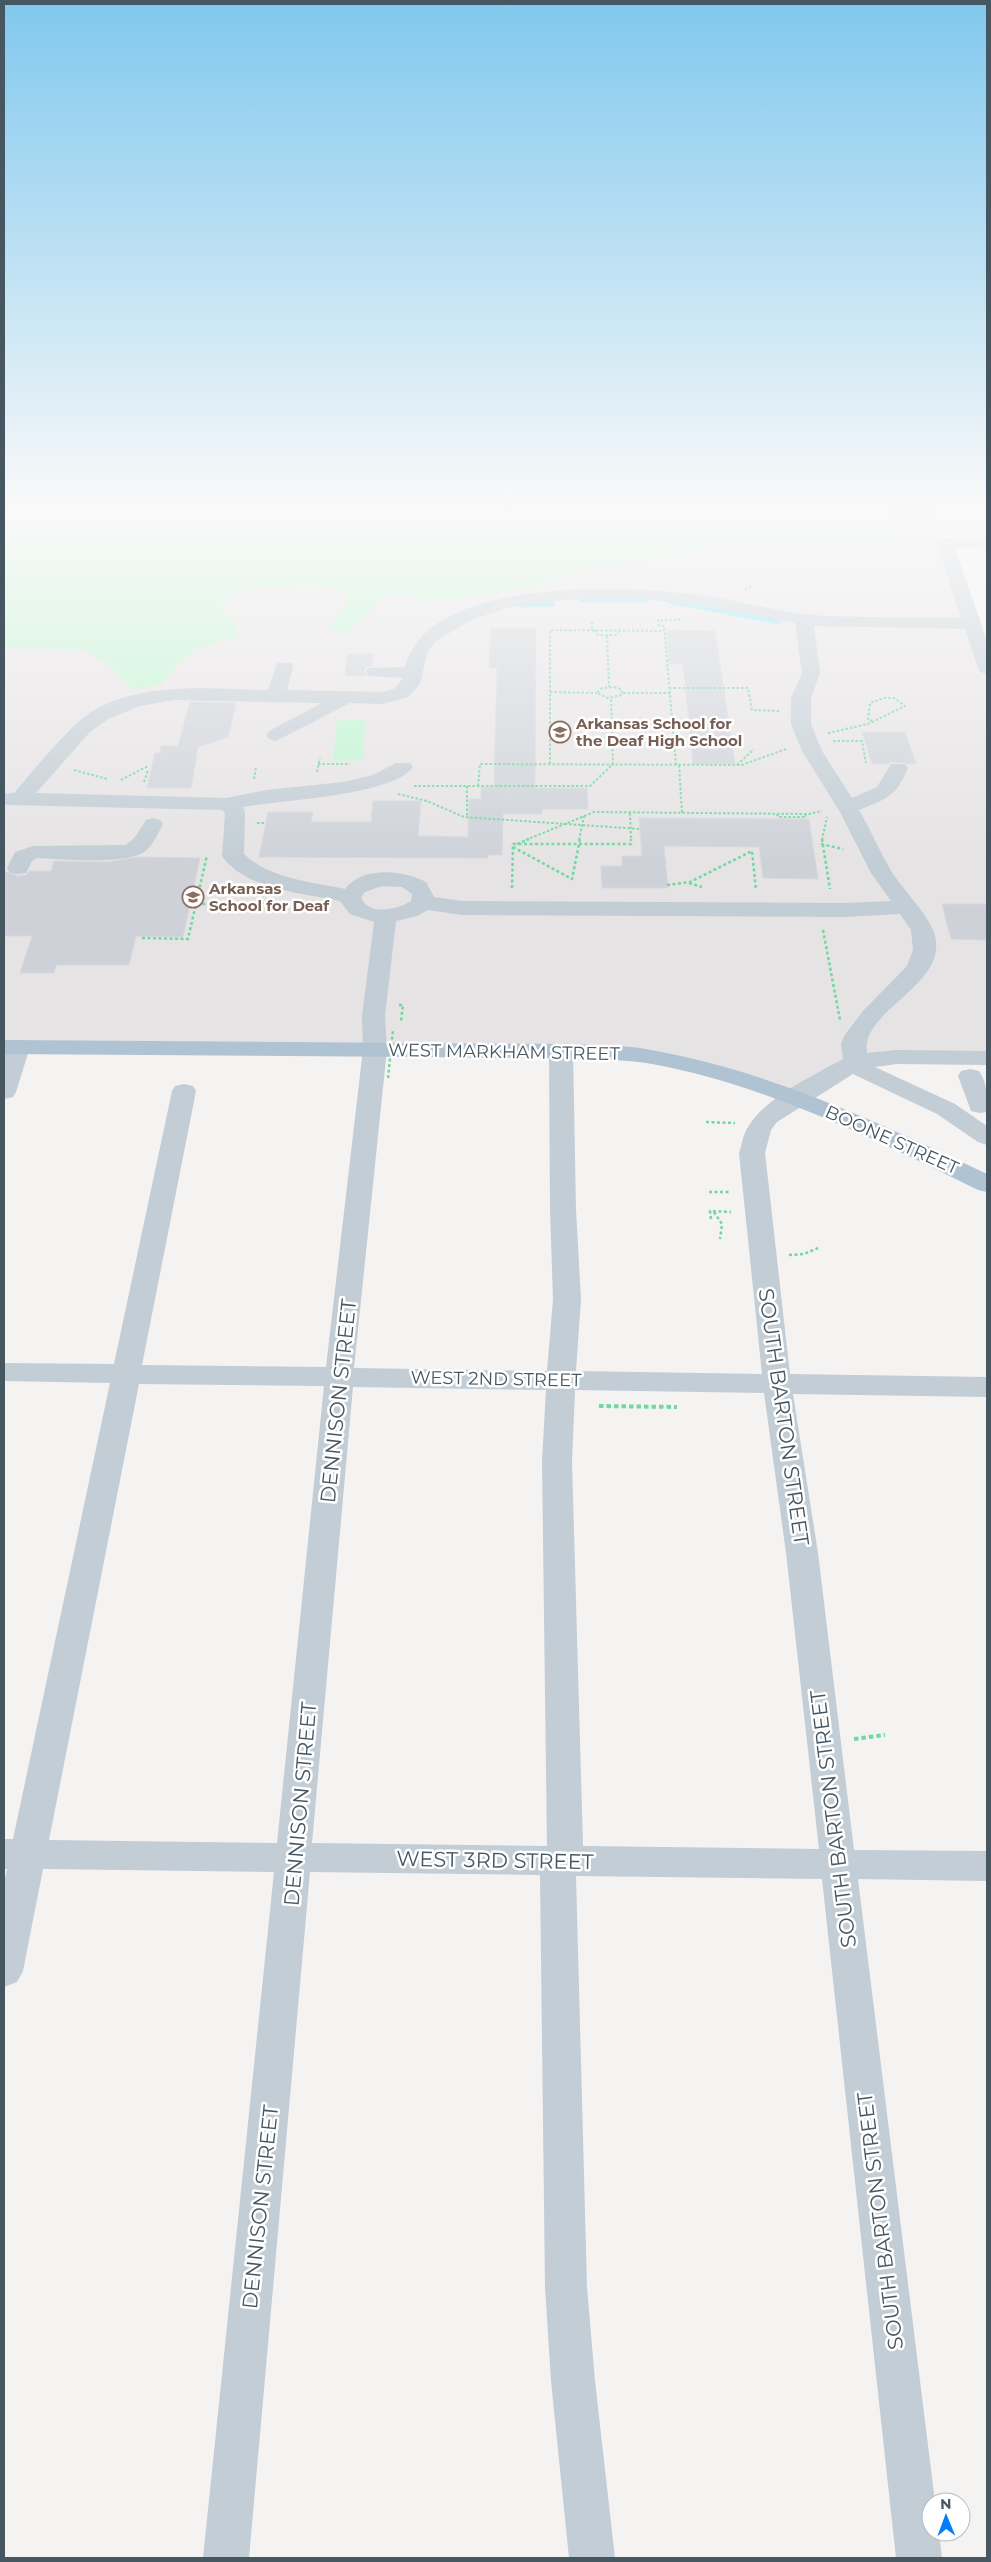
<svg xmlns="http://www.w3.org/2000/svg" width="991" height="2562" font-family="Montserrat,sans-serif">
  <rect width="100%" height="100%" fill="#f5f2f2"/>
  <polygon fill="#e6e3e4" points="4,505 932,505 987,668 987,1060 856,1062 796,1098 674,1062 561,1051 4,1047"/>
  <g fill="#bdf5d0">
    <path d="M 4,505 L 889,505 L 904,543 L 693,551 L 649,561 L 592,566 L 531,587 L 451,601 L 388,595 L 346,634 L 328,631 L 348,600 L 343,588 L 302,585 L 243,589 L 220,605 L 237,628 L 237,636 C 199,648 186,651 162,684 L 134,690 L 109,666 L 88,651 L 4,647 Z"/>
    <polygon points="337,720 365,720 363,760 333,761"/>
  </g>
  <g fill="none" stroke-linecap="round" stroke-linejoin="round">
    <g stroke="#85e5f7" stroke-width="5">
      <polyline points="582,600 647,600"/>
      <polyline points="669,601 778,622"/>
      <polyline points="521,605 552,604"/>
    </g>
  </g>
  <g fill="#ced2d8" stroke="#d6d8de">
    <polygon points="491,628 536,628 535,788 587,788 588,809 542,809 542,814 503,814 502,855 488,855 488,858 259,857 268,812 313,812 311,822 371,822 373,801 421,801 418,836 468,837 469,799 481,799 481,787 494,787 497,668 489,668"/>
    <polygon points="666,630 715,631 735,764 693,764 683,664 669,664"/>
    <polygon points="348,654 373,654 372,666 366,667 364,671 366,676 345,676"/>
    <polygon points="190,702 236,703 228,737 198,747 191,788 147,788 155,753 160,753 161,746 178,746"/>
    <polygon points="862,732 905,732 916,764 891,762 889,764 872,764"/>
    <polygon points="639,818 809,819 818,879 763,878 759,847 664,846 668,888 602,888 601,866 622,866 622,856 642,856"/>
    <polygon points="137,857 200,858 183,937 136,936 129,965 56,965 54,973 20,973 32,936 4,936 4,871 18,876 26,875 29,871 51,871 54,861 108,862"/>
    <polygon points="942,904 987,904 987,940 951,939"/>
  </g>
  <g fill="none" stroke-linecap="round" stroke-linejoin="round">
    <g stroke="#70d8a0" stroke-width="2" stroke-dasharray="2.5 2" stroke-linecap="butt">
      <polyline points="745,589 750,587 751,583"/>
      <polyline points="592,622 592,630"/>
      <polyline points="594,630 598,635 617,635 619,631"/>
      <polyline points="607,636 609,687"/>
      <polygon points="614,687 621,689 622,695 608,698 597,693 602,688"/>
      <polyline points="669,688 748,688 752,710 779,711"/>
      <polyline points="550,692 597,693"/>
      <polyline points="623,693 670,693"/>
      <polyline points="590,728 633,728"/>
      <polyline points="828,733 868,724 905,706 894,698 884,698 870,703 868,720 873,721"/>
      <polyline points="833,741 862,741 866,763"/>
      <polyline points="318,764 350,764"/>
      <polyline points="550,764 550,630 664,631"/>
      <polyline points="676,765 664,626 659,626 658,620 679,620 679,617"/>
      <polyline points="679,765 682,813"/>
      <polyline points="737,765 754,749"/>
      <polyline points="74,770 107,779"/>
      <polyline points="317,772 320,758"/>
      <polyline points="254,779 256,768"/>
      <polyline points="121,780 148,766"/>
      <polyline points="144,782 148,770"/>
      <polyline points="414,786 590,786 613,764 611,698"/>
      <polyline points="467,786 467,817"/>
      <polyline points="478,786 480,764 742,765 786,749"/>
      <polyline points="398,794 427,801 464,817 640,829"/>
      <polyline points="630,813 631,840"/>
      <polyline points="777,814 778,817 806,817 805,814"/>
      <polyline points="257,823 266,823"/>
      <polyline points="526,840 594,812 809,814 822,811"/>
      <polyline points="579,840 584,816"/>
      <polyline points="822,840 827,817"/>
    </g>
    <g stroke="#70d8a0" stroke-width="2.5" stroke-dasharray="3 2.5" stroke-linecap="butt">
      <polyline points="822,839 830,889"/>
      <polyline points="517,844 529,839"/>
      <polyline points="821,844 843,849"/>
      <polyline points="513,847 572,879 580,839"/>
      <polyline points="689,883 702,887"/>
      <polyline points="667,885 690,882 752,851 756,890"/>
      <polyline points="512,888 513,844 631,844 631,839"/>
      <polyline points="197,904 273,903"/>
      <polyline points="823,930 840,1020"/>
      <polyline points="142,938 188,939 207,855"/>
      <polyline points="399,1005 403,1005 401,1021"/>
      <polyline points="706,1122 735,1123"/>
      <polyline points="709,1192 729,1192"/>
      <polyline points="714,1212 722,1224 720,1239"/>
      <polyline points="711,1219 710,1211 731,1212"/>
      <polyline points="789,1255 804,1254 818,1248"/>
    </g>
    <g stroke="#70d8a0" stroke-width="4" stroke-dasharray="4.5 3" stroke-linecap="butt">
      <polyline points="599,1406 677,1407"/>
      <polyline points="854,1739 885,1735"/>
    </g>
    <g fill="#c2cdd5" fill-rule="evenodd">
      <path d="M 945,538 L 987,539 L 987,549 L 955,548 L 987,641 L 987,674 L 980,672 L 978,668 L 965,629 L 814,626 L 820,673 L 811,698 L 811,724 L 822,751 L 852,798 L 877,787 L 891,764 L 905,764 L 908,768 C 896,797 886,799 859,810 C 871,830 880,853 893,874 C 904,890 926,913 933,930 C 955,984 859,1009 867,1053 L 897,1050 L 987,1051 L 987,1065 L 897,1064 L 875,1067 L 955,1104 L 987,1126 L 987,1145 L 978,1142 L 937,1114 L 853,1074 L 777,1122 L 771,1130 L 765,1153 L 790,1374 L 987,1377 L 987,1397 L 793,1394 L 818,1553 L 854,1850 L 987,1851 L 987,1881 L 858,1879 L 935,2502 L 931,2502 L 931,2532 L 939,2532 L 942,2558 L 896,2558 L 822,1879 L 576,1876 L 587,2287 L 595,2381 L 615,2558 L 569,2558 L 551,2381 L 545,2287 L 540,1875 L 310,1872 L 249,2558 L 203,2558 L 274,1872 L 43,1869 L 23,1971 L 17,1982 L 4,1987 L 4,1884 L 7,1869 L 4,1869 L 4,1839 L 13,1839 L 110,1383 L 4,1381 L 4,1363 L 114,1364 L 172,1091 L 175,1086 L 184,1084 L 193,1086 L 196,1091 L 142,1365 L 326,1367 L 363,1049 L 362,1016 L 374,922 L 350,914 L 340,901 C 303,893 246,890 222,856 L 225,813 L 222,810 L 8,805 L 4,804 L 4,794 L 14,793 C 34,770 54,745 76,724 C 124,679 207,689 268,690 L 277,663 L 291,663 L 293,667 L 287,690 L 382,692 L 394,689 L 403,678 L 368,676 L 366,672 L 368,668 L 405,667 C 427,576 627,585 698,595 C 736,600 775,611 813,615 C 830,617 847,616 863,617 C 896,617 928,618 961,618 L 937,543 L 939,539 ZM 574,599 L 651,600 L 698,605 L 795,623 L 802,673 L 791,698 L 791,724 L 802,751 L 840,812 L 871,873 L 891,901 L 844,903 L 462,901 L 434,897 L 426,882 C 402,870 363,866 345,889 C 311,882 270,879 244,854 L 245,813 L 243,807 C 279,800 393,796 413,767 L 410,763 L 396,763 L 373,775 L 343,782 L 266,790 L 226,798 L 36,793 L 90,732 L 108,719 L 140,706 L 173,700 L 322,703 L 269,731 L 266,735 L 269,739 L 276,741 L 350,703 L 383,704 L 408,697 L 420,684 L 427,653 L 436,641 L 471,620 L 510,607 ZM 382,886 L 402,887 L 412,894 L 411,901 C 399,909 368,917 361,897 L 365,892 ZM 428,910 L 462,915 L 844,917 L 900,914 L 911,930 L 913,950 L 907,966 L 863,1011 L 844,1036 L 841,1044 L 843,1059 C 814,1075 765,1098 748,1127 C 743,1134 742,1145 739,1153 L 762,1374 L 576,1371 L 581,1299 L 576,1210 L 573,1051 L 570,1046 L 561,1044 L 552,1046 L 549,1051 L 550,1210 L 553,1299 L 547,1371 L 354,1368 L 387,1049 L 385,1016 L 396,921 L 417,916 ZM 139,1384 L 324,1386 L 277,1843 L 49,1840 ZM 353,1387 L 546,1390 L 542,1461 L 547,1846 L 312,1843 ZM 575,1390 L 764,1393 L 786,1553 L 819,1849 L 583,1846 L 572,1461 Z"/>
      <path d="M 153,818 L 160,820 L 163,824 C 158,833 153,846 144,852 C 125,865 61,859 37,858 L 32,861 L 26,873 L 18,874 L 10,873 L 7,868 L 15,852 L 33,846 L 126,845 L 135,837 L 146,820 Z"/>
      <polygon points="18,1040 27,1042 30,1047 16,1092 13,1097 4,1099 4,1054 9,1042"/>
      <path d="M 970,1069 L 979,1071 C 988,1084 987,1097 987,1112 L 980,1113 L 971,1111 L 958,1076 L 961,1071 Z"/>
    </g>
    <path fill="#afc3d3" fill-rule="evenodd" d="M 4,1040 L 561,1044 C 591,1045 622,1044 651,1050 C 770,1071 880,1123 987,1174 L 987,1192 L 978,1190 C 874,1139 767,1085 652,1064 C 622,1059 591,1059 561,1058 L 4,1054 Z"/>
    <polyline stroke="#70d8a0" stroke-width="2.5" stroke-dasharray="3 2.5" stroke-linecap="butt" points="388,1078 393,1030"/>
  </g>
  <linearGradient id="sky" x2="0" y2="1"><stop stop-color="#80c8ee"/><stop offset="0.59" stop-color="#faf9f9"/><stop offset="1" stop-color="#faf9f9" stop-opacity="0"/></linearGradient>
  <rect width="991" height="863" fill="url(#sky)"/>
  <defs>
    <g id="school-ring" transform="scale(1.125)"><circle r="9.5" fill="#fff" stroke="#8d6e63" stroke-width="1.5"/><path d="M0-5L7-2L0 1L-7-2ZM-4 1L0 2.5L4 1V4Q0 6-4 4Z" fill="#8d6e63"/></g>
  </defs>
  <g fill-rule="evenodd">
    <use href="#school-ring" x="560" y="732"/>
    <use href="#school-ring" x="193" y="897"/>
  </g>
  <g text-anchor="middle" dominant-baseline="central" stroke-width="5" stroke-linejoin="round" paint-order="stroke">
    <g font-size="15" font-weight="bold" fill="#785e54" stroke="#fff" text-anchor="start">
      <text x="576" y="723">Arkansas School for<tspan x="576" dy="17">the Deaf High School</tspan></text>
      <text x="209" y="888">Arkansas<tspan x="209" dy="17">School for Deaf</tspan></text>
    </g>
    <g font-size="18" fill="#475762" stroke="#fff">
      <text transform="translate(504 1052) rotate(1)">WEST MARKHAM STREET</text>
      <text transform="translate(892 1140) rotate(24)">BOONE STREET</text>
      <text transform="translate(496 1379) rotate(1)">WEST 2ND STREET</text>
    </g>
    <g font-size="21" fill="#475762" stroke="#fff">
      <text transform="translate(338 1401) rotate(-84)">DENNISON STREET</text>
      <text transform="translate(784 1417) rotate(82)">SOUTH BARTON STREET</text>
      <text transform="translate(300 1804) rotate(-85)">DENNISON STREET</text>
      <text transform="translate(833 1819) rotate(-97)">SOUTH BARTON STREET</text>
      <text transform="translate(495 1860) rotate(1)">WEST 3RD STREET</text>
      <text transform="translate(260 2207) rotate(-84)">DENNISON STREET</text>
      <text transform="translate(880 2221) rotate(-97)">SOUTH BARTON STREET</text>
    </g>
  </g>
  <rect width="991" height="2562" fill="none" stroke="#475762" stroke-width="10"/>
  <g transform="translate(946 2517) rotate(359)"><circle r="24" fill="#ffffff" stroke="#b5bcc0"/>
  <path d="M0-4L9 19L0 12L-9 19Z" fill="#047dfc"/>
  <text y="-8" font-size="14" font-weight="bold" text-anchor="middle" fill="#475762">N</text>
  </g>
</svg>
